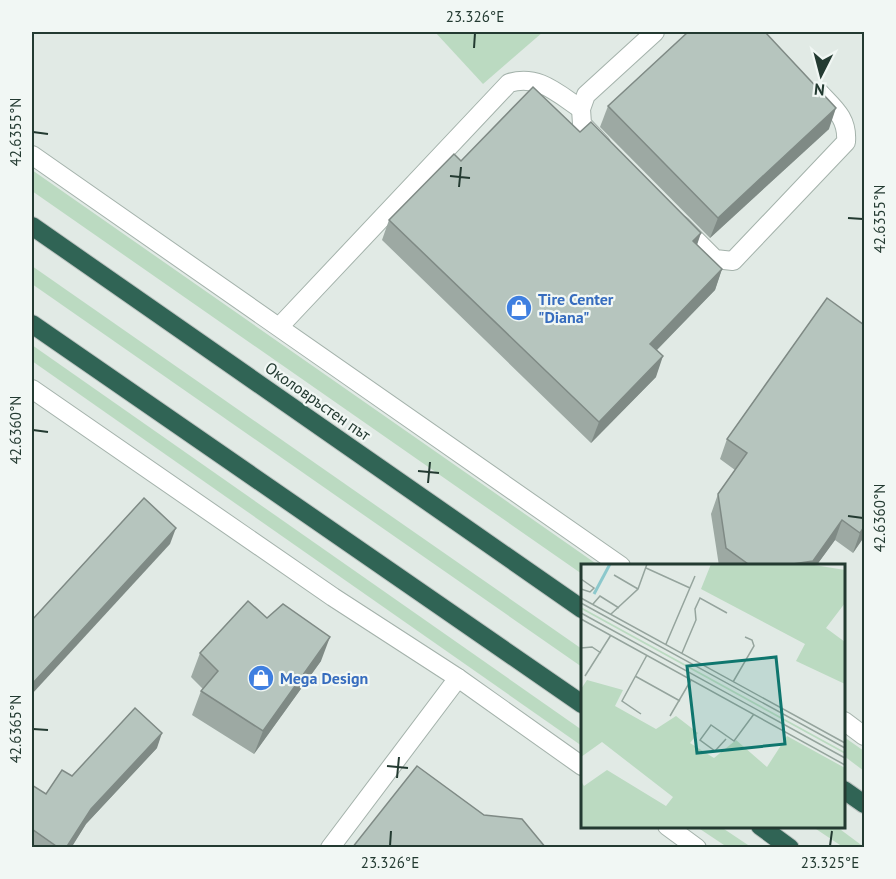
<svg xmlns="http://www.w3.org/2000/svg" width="896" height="879" font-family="'PT Sans',sans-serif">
  <rect width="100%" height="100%" fill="#e1eae5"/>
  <g fill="#bbdac1">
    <polygon points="435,32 543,32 483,84"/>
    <polygon points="32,170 598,565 582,566 582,574 32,191"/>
    <polygon points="32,266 582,649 582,667 32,284"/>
    <polygon points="32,345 582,730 582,746 32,361"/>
    <polygon points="844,737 864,751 864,771 844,756"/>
    <polygon points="697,827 721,827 751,847 727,847"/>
    <polygon points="813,827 837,827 864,847 843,847"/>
  </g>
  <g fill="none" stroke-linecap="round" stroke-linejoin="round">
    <g stroke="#a4b2ab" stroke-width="20">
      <g id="minor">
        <polyline points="601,144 582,124 581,109 586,95 655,32"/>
        <polyline points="32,155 621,566"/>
        <path d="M 681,225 L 715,259 L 733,261 L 846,142 C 848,118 834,108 819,92"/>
        <path d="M 280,326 L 509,83 C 538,74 557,93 581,109"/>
        <polyline points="32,389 333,597 458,678 582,766"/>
        <polyline points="844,721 864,736"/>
        <polyline points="667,826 697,848"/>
        <polyline points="330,848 458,678"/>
      </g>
    </g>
    <g stroke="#bdc4c1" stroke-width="20">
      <g id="highway">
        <polyline points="32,226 582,609"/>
        <polyline points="32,324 582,704"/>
        <polyline points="844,790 864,804"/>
        <polyline points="760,826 790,848"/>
      </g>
    </g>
    <use href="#minor" stroke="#fff" stroke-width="18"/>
    <use href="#highway" stroke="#306455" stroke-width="18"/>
  </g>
  <g fill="#9da9a3">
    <polygon points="608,106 829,129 710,238 600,127"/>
    <polygon points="461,161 697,245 722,269 715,290 657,350 656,377 591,443 382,240 389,220"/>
    <polygon points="827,298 864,537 853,553 835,540 816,566 719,566 711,514 718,494 735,470 720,459 727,439"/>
    <polygon points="267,618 321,661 254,754 192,715 201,691 203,689 191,677 200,653"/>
    <polygon points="157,748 86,824 71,848 32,848 32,785 46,794 72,776"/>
  </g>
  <g fill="#7f8a85">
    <polygon points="836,108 829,129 710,238 718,218"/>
    <polygon points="701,233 694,254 693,241"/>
    <polygon points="722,269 715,290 643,364 650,344"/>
    <polygon points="663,356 656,377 591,443 599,422"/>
    <polygon points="842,520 835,540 816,566 779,566"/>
    <polygon points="864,527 864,537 853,553 860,533"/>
    <polygon points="176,528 170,544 32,694 32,684"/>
    <polygon points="330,637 321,661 254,754 263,731"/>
    <polygon points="162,733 157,748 86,824 71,848 66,848 91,809"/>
  </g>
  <g fill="#b6c5be" stroke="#7f8a85" stroke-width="1.5">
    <polygon points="688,32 765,32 836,108 718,218 608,106"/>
    <polygon points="533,87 580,132 591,122 701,233 693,241 722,269 650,344 663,356 599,422 389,220 454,154 461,161"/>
    <polygon points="827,298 864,325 864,527 860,533 842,520 813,561 779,566 751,566 726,548 718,494 747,453 727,439"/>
    <polygon points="144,498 176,528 32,684 32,620"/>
    <polygon points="248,601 267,618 283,604 330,637 263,731 201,691 218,671 200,653"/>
    <polygon points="135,708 162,733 91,809 66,848 59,848 32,829 32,785 46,794 62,770 72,776"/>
    <polygon points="417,766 484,815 522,819 546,848 352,848"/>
  </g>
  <path fill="none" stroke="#233a31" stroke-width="2" d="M 474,48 L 475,33M 33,132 L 48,134M 450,176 L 470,178M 459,187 L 461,167M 848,218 L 863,219M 33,430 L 48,432M 418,471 L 439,473M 428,483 L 430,462M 848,516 L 863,518M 33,729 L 48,730M 387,766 L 408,768M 397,778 L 399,757M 390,846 L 391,831M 830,846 L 832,831"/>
  <defs>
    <g id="shop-disc" transform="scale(1.35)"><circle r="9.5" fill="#3f7fe0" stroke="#f1f7f4"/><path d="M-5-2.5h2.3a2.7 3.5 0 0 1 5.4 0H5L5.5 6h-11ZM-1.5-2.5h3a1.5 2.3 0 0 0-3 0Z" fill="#fff"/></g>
  </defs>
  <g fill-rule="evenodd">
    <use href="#shop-disc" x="519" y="308"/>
    <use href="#shop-disc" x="261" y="678"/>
  </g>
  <g text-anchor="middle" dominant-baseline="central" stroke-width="4.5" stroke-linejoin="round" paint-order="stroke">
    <g font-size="16" font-weight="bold" fill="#366cbe" stroke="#f1f7f4" text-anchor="start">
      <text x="538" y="299">Tire Center<tspan x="538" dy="18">"Diana"</tspan></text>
      <text x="280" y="678">Mega Design</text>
    </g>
    <g font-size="16" fill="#233a31" stroke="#f1f7f4">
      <text transform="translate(318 401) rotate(35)">Околовръстен път</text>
    </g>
  </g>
  <g transform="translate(581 564)">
    <rect width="264" height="264" fill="#e1eae5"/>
    <path d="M 130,0 L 227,0 L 264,6 L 264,39 L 245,64 L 264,78 L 264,120 L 215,97 L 224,80 L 120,25 ZM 0,43 L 264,188 L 264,190 L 0,45 ZM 6,116 L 42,126 L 34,142 L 75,165 L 95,152 L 117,169 L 109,179 L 133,194 L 155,176 L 186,203 L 206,172 L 264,204 L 264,264 L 0,264 L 0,217 L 3,222 L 26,206 L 85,242 L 92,233 L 21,178 L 0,193 L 0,125 Z" fill="#bbdac1"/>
    <path fill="none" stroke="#8cc8cc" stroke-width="3" d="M 13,30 L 29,0"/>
    <path fill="none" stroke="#95a49d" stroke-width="1.5" d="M 65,4 L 109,24M 33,11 L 57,25M 0,15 L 13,24 L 9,28 L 0,25M 0,34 L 264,179M 0,39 L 264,184M 12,40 L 19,32 L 38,44M 0,49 L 264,194M 30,50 L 57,25 L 66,0M 0,55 L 264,201M 85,80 L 114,12M 0,84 L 11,83 L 20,89M 101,89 L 115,56 L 114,45 L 119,34 L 146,49M 4,112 L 30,71M 54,112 L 99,137M 152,118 L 173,82 L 171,76 L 164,73M 60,150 L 41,137 L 66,91M 89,152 L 110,116M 145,175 L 134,187 L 119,176 L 130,161 L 153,177 L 173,150"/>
    <path fill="#0f766e" fill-opacity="0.15" stroke="#0f766e" stroke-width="3" d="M 195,93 L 204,180 L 116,189 L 106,102 Z"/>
    <rect width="264" height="264" fill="none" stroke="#233a31" stroke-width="3"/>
  </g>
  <rect width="896" height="879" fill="none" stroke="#f1f7f4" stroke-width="66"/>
  <g transform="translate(821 75) rotate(186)" stroke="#f1f7f4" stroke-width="4.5" paint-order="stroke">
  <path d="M0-4.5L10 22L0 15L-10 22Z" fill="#233a31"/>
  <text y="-9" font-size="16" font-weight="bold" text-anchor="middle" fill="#233a31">N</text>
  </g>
  <rect x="33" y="33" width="830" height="813" fill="none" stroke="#233a31" stroke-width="2"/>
  <g font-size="15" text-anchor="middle" fill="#233a31">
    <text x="475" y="22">23.326°E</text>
    <text transform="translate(16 132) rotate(-90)" y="5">42.6355°N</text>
    <text transform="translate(880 219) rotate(-90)" y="5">42.6355°N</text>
    <text transform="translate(16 430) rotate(-90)" y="5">42.6360°N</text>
    <text transform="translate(880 518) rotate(-90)" y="5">42.6360°N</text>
    <text transform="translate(16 729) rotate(-90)" y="5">42.6365°N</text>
    <text x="390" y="868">23.326°E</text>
    <text x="830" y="868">23.325°E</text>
  </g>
</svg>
